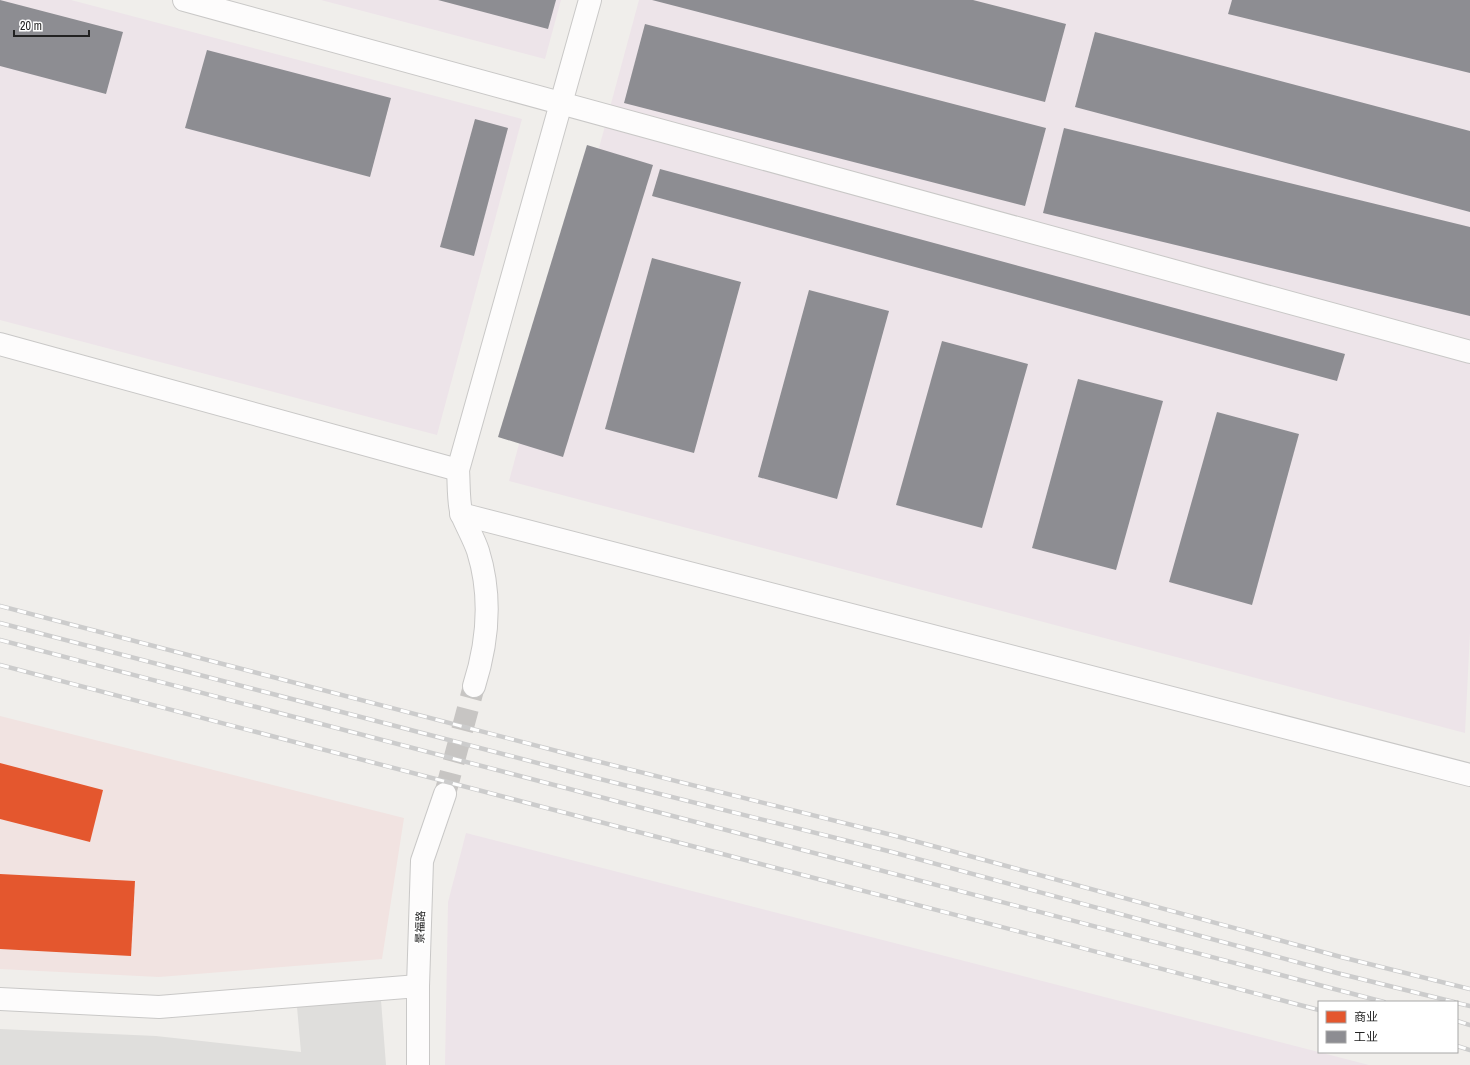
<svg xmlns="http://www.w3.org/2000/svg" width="1470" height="1065" font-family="'Archivo Narrow','Noto Sans SC',sans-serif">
  <rect width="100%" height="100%" fill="#f0eeeb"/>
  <polygon fill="#dfdedc" points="381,1000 386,1065 0,1065 0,1029 156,1036 301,1052 297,1007"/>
  <polygon fill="#f1e3e1" points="0,716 404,818 382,959 159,977 0,969"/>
  <g fill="#ede4e9">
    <polygon points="0,0 71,0 522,119 437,435 0,320"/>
    <polygon points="321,0 561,0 545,59"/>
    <polygon points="639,0 1470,0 1470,633 1465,733 509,481"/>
    <polygon points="466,833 1369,1065 445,1065 448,902"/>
  </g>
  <g fill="#e4572e">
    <polygon points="0,763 103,790 90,842 0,819"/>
    <polygon points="0,874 135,881 131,956 0,949"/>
  </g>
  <g fill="#8d8d92">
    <polygon points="0,0 123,32 106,94 0,66"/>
    <polygon points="438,0 556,0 548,29"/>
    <polygon points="652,0 973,0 1066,24 1045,102"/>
    <polygon points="1232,0 1470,0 1470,73 1228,14"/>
    <polygon points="645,24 1046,128 1025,206 624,103"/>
    <polygon points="1095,32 1470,131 1470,212 1075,107"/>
    <polygon points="207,50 391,98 370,177 185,128"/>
    <polygon points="475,119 508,128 474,256 440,247"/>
    <polygon points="1064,128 1470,227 1470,316 1043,213"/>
    <polygon points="587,145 653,165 563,457 498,437"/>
    <polygon points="660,169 1345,354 1337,381 652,196"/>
    <polygon points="652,258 741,282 694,453 605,429"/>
    <polygon points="809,290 889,311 837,499 758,477"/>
    <polygon points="942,341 1028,364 982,528 896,505"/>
    <polygon points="1078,379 1163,401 1116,570 1032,548"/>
    <polygon points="1217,412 1299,434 1252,605 1169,582"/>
  </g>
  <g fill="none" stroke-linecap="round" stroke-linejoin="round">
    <polyline stroke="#c7c5c3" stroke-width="22" stroke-dasharray="22 11" stroke-linecap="butt" points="445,794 474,686"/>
    <g stroke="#c9c8c7" stroke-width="24">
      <g id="minor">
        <polyline points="184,0 1470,352"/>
        <polyline points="0,344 458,470"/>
        <polyline points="461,514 1470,775"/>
        <path d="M 474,686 C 488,642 492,596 478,551 C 474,539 467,527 462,515 C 458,504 459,482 458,470 L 590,0"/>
        <polyline points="0,999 159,1007 418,986"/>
        <polyline points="418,1065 418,986 422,861 445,794"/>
      </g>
    </g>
    <use href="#minor" stroke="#fdfcfc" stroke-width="22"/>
    <g stroke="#ccc" stroke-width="4.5">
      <g id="rail">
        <polyline points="0,606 580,757 896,836 1341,957 1470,989"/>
        <polyline points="0,623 576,773 892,852 1337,973 1454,1002"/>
        <polyline points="0,640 1384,1002"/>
        <polyline points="0,665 1319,1010"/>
        <polyline points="1457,1003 1470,1006"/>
        <polyline points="1457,1021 1470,1025"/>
        <polyline points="1457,1046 1470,1050"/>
      </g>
    </g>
    <use href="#rail" stroke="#fff" stroke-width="3" stroke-dasharray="9" stroke-linecap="butt"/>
  </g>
  <g text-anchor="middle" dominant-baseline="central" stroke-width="4" stroke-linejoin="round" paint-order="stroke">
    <g font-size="11" fill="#222" stroke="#fff">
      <text transform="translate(420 927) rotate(-88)">景福路</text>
    </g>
  </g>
  <rect x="1318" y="1001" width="140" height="52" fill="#ffffff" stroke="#a7a7a7"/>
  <rect x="1326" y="1011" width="20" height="12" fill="#e4572e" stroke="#a7a7a7"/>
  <text x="1354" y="1021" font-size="12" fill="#222222">商业</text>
  <rect x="1326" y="1031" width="20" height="12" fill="#8d8d92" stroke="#a7a7a7"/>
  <text x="1354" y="1041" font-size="12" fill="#222222">工业</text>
  <path d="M14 30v6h75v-6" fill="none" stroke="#222222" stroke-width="2"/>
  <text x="20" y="30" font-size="12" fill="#222222" stroke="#ffffff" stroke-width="3" paint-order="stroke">20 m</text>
</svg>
